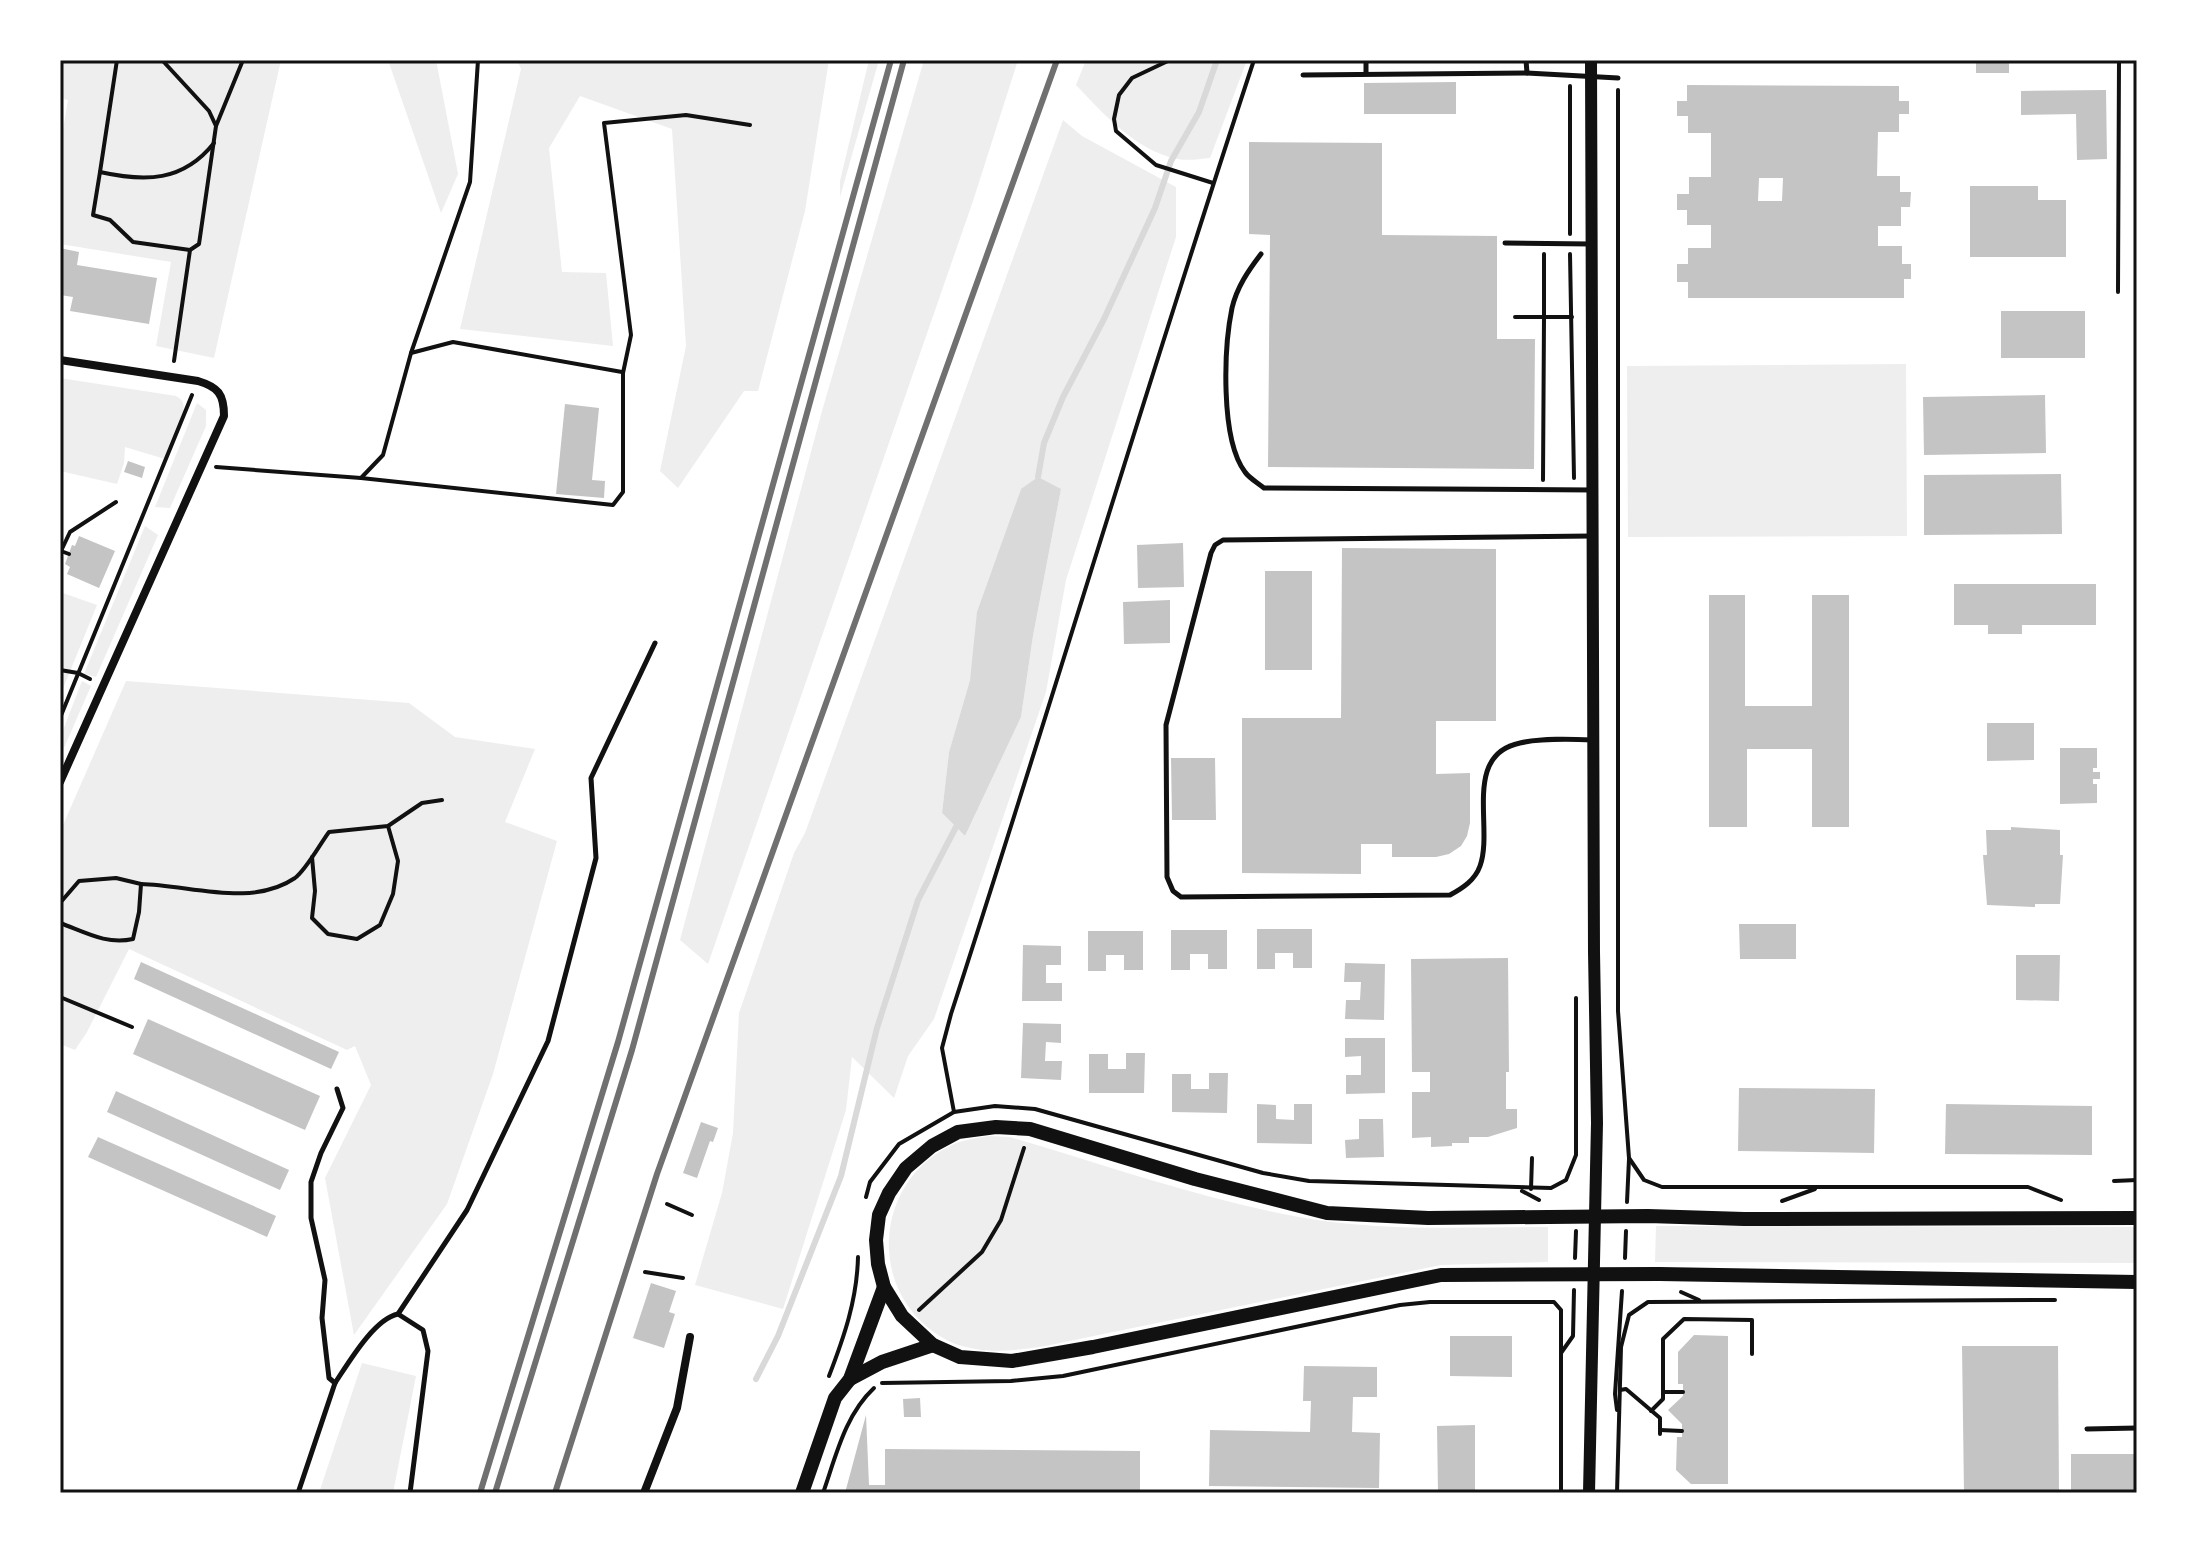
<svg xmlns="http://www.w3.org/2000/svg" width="2197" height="1553" font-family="'Alegreya Sans',sans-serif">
  <rect width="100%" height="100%" fill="#fff"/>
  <g fill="#eee" fill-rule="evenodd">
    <polygon points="60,60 281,60 214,358 156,346 171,262 60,244 60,147 68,100 60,98"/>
    <polygon points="388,60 436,60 458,174 441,213"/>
    <polygon points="517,60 829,60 805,211 758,391 744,391 678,488 660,471 686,346 672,129 580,96 549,148 562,272 606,273 613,346 460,329 521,69"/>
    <polygon points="869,60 879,60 840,197 840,181"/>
    <polygon points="924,60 1018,60 973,201 708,964 680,940 822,411"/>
    <path d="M 1086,60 L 1247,60 L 1210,158 C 1199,159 1188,161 1178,159 C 1136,151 1104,114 1076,85 Z"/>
    <path d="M 1063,120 L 1082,136 L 1176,187 L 1176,237 L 1066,580 L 1046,692 L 934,1019 L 908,1056 L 894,1098 L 852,1057 L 846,1110 L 783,1309 L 695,1285 L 722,1193 L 733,1133 L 739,1013 L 794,853 L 805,833 ZM 1021,489 L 1061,489 L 1033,636 L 1021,717 L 965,836 L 942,813 L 949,752 L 970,680 L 975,647 L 1002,545 Z"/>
    <polygon points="1906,364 1907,536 1628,537 1627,366"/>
    <path d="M 60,378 L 176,396 C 183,400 185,404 183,412 L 165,459 L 125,447 L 124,463 L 117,484 L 60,471 Z"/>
    <polygon points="197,403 206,410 206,426 170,508 155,507"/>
    <polygon points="145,526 158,535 96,677 84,674"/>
    <polygon points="60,592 97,605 60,696"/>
    <polygon points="82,681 91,686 60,757 60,738"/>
    <polygon points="126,681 409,703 455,737 535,749 505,822 557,841 493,1074 447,1204 354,1335 325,1178 371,1085 355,1046 347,1050 129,949 87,1032 75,1050 60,1044 60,832"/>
    <path d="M 990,1136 L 1010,1137 C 1105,1165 1201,1199 1299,1217 C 1379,1232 1467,1227 1548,1227 L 1548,1262 L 1441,1265 L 1045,1346 C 1019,1350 992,1354 966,1347 C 944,1342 924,1327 911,1310 C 870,1257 888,1177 948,1147 C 961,1140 975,1138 990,1136 Z"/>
    <polygon points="1656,1226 2137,1227 2137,1263 1655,1262"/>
    <polygon points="362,1363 416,1376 393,1493 319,1493"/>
  </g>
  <polygon fill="#d9d9d9" points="1038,477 1061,489 1033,636 1021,717 965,836 942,813 949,752 970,680 977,612 1021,489"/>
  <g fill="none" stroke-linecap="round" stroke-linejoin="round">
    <g stroke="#d9d9d9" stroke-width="6">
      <polyline points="1038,477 1044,443 1063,397 1104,319 1155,208 1171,161 1199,112 1217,60"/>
      <polyline points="756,1379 778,1336 841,1176 877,1028 918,900 956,827"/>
    </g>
  </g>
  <g fill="#c4c4c4" fill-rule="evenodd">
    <rect x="1976" y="60" width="33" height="13"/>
    <polygon points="1456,82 1456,114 1364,114 1364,83"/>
    <path d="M 1687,85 L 1899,86 L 1899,101 L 1909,101 L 1909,114 L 1899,114 L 1899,132 L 1878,132 L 1877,176 L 1900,176 L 1900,192 L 1911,192 L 1910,207 L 1901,207 L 1901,226 L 1878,226 L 1878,246 L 1902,246 L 1902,264 L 1911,264 L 1911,279 L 1904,279 L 1904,298 L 1688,298 L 1688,282 L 1677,282 L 1677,264 L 1688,264 L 1688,248 L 1711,248 L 1711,225 L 1687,225 L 1687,210 L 1677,210 L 1677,194 L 1689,194 L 1689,177 L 1711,177 L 1711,133 L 1688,133 L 1688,116 L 1677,116 L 1677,101 L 1687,101 ZM 1759,178 L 1783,178 L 1782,201 L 1758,201 Z"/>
    <polygon points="2106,90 2107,159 2077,160 2076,114 2021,115 2021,91"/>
    <polygon points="1249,142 1382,143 1382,235 1497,236 1497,339 1535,339 1534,469 1268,467 1270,235 1249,234"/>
    <polygon points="1970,186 2038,186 2038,200 2066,200 2066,257 1970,257"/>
    <polygon points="60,248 79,252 77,265 157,278 149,324 70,311 73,297 60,295"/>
    <rect x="2001" y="311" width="84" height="47"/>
    <polygon points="2045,395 2046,453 1924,455 1923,397"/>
    <polygon points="565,404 599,408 592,480 605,481 604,498 556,494"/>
    <polygon points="128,461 145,467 142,478 124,472"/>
    <polygon points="2061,474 2062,534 1924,535 1924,475"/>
    <polygon points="79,536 115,551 99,588 67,574 70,567 65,564 72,545 75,546"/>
    <polygon points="1183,543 1184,587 1138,588 1137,545"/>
    <polygon points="1342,548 1496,549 1496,721 1436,721 1436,774 1470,773 1470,823 1467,836 1461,846 1449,854 1436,857 1392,857 1392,844 1361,844 1361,874 1242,873 1242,718 1341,718"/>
    <rect x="1265" y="571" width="47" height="99"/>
    <polygon points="1954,584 2096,584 2096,625 2022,625 2022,634 1988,634 1988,625 1954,625"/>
    <polygon points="1709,595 1745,595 1745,706 1812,706 1812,595 1849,595 1849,827 1812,827 1812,749 1747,749 1747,827 1709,827"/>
    <polygon points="1170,600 1170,643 1124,644 1123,602"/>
    <polygon points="1987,723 2034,723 2034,760 1987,761"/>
    <polygon points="2060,748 2097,748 2097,768 2093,768 2093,772 2100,772 2100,779 2093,779 2093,784 2097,784 2097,803 2060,804"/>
    <polygon points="1171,758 1215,758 1216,820 1172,820"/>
    <polygon points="2011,827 2060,830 2060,855 2063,855 2060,904 2035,904 2035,907 1987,905 1983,855 1987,855 1986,830 2011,830"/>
    <polygon points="1739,924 1796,924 1796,959 1740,959"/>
    <polygon points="1257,929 1312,929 1312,968 1293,968 1293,953 1275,953 1275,969 1257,969"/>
    <polygon points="1171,930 1227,930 1227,969 1208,969 1208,954 1190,954 1190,970 1171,970"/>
    <polygon points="1088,931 1143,931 1143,970 1124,970 1124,955 1106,955 1106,971 1088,971"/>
    <polygon points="1023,945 1061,946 1061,965 1046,965 1046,983 1062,983 1062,1001 1022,1001"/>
    <polygon points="2016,955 2060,955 2059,1001 2016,1000"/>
    <polygon points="1508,958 1509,1072 1506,1072 1506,1109 1517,1109 1517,1128 1488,1137 1469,1137 1469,1143 1452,1143 1452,1146 1431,1147 1431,1137 1412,1138 1412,1092 1430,1092 1430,1072 1412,1072 1411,959"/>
    <polygon points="141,962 339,1052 331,1069 134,979"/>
    <polygon points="1345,963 1385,964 1384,1020 1345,1019 1346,1000 1360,1000 1361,982 1344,982"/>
    <polygon points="148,1019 320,1096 305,1130 133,1054"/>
    <polygon points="1023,1023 1061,1024 1061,1043 1046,1042 1045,1061 1062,1061 1061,1080 1021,1078"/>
    <polygon points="1345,1038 1385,1038 1385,1093 1346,1094 1346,1075 1361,1075 1361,1056 1345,1057"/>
    <polygon points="1126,1053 1145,1053 1144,1093 1089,1093 1089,1054 1108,1054 1108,1069 1126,1069"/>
    <polygon points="1209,1073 1228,1073 1227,1113 1172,1112 1172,1074 1191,1074 1191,1089 1209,1089"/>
    <polygon points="1739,1088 1875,1089 1874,1153 1738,1151"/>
    <polygon points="116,1091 289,1170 280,1190 107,1112"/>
    <polygon points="1257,1104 1276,1105 1276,1119 1294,1120 1294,1104 1312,1104 1312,1144 1257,1143"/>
    <polygon points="1946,1104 2092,1106 2092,1155 1945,1154"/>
    <polygon points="1359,1119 1383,1119 1384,1157 1346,1158 1345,1140 1359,1139"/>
    <polygon points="701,1122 718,1128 713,1142 710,1141 697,1178 683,1173"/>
    <polygon points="98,1137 276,1216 267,1237 88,1157"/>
    <polygon points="651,1283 676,1291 669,1312 675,1314 664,1348 633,1338"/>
    <polygon points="1694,1335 1728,1336 1728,1484 1691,1484 1676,1470 1677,1437 1682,1437 1682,1424 1668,1410 1683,1396 1683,1384 1678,1384 1678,1352"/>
    <polygon points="1450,1336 1512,1336 1512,1377 1450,1376"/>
    <polygon points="1962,1346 2058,1346 2059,1493 1964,1493"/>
    <polygon points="1304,1366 1377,1367 1377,1397 1353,1397 1352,1432 1380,1433 1379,1488 1209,1486 1210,1430 1310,1432 1311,1401 1303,1401"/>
    <polygon points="920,1398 921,1417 904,1417 903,1399"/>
    <polygon points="866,1415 869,1485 885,1485 885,1449 1140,1451 1140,1493 845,1493"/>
    <polygon points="1475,1425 1475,1493 1438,1493 1437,1426"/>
    <rect x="2071" y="1454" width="66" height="39"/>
  </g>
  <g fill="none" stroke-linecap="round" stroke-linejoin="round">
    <g stroke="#111" stroke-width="4">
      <polyline points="162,60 209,111 216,126"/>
      <polyline points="1170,60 1132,78 1119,95 1114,119 1116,131 1156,165 1213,183"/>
      <polyline points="1618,90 1618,1011 1629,1158 1644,1180 1662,1187 2028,1187 2061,1200"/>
      <polyline points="100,172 117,60"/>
      <polyline points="1570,234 1570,86"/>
      <path d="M 190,250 L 133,242 L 110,220 L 93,215 L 100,172 C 145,182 183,182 214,143"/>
      <polyline points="1544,254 1544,317 1572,317"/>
      <polyline points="1570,254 1574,478"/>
      <polyline points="2118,292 2119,60"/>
      <polyline points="1515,317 1544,317 1543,480"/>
      <polyline points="411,353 470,182 478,60"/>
      <polyline points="174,361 190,250 199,244 216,126 243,60"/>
      <polyline points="216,467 361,478 613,505 623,492 623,373 631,335 604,123 686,115 750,125"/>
      <polyline points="361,478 383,455 411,353 453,342 622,372"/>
      <polyline points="69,554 61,551 70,532 116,502"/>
      <polyline points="60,670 78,673 90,679"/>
      <polyline points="60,718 192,395"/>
      <polyline points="312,857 315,891 312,918 328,934 357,939 380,925 393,894 398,861 388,826"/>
      <path d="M 141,884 C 190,885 251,908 295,878 C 306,870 320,844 329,832 L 388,826 L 422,803 L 442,800"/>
      <path d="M 60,903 L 79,881 L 116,878 L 141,884 L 139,912 L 133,939 C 106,945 85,932 60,923"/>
      <polyline points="60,997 132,1027"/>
      <path d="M 954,1112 L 942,1048 L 951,1014 C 1054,696 1149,377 1254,60"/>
      <polyline points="2114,1181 2137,1180"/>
      <polyline points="1531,1189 1532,1158"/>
      <polyline points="1522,1191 1539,1200"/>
      <polyline points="866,1197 870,1182 899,1144 954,1112 995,1106 1035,1109 1263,1173 1309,1181 1551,1188 1566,1180 1576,1155 1576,998"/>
      <polyline points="1782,1201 1815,1189"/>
      <polyline points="1627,1202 1629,1159"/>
      <polyline points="667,1204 692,1215"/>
      <polyline points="1575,1258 1576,1231"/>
      <polyline points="1625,1258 1626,1231"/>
      <polyline points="645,1272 683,1278"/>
      <polyline points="1681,1292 1699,1300"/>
      <polyline points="919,1310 982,1252 1001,1220 1024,1148"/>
      <polyline points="1561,1353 1573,1336 1574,1290"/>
      <path d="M 829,1376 C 844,1337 857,1300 858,1257"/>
      <polyline points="882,1383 1011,1381 1063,1376 1400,1305 1430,1302 1554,1302 1561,1310 1561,1493"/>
      <polyline points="1620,1390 1626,1389 1660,1418 1660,1434"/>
      <polyline points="1663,1392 1683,1392"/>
      <polyline points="1617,1410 1615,1394 1622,1291"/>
      <polyline points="1651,1411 1663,1399 1663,1339 1684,1319 1752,1320 1752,1354"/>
      <polyline points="1660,1430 1682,1431"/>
      <path d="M 823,1493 C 836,1456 845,1415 874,1388"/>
      <polyline points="1617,1493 1621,1347 1629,1315 1648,1302 2055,1300"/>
    </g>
    <g stroke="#111" stroke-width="5">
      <polyline points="1526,60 1527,73"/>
      <polyline points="1366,73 1366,60"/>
      <polyline points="1303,75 1527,73 1618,78"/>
      <polyline points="1505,243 1591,244"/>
      <path d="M 1261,254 C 1248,271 1237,287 1232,308 C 1224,347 1220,439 1245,472 C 1249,478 1258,483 1264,488 L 1593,490"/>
      <path d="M 1592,536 L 1223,540 L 1215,545 L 1211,553 L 1166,725 L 1167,877 L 1173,891 L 1181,897 L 1450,895 C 1463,888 1475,880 1480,866 C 1494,828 1462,755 1520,743 C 1542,738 1570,739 1593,740"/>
      <polyline points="398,1314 423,1330 428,1351 410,1493"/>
      <path d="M 335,1383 C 349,1362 374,1319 398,1314 L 467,1210 L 548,1041 L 596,858 L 591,778 L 655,643"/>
      <polyline points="2087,1429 2137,1428"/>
      <polyline points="298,1493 335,1383 329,1378 322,1318 325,1280 311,1218 311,1182 321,1153 343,1108 337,1089"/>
    </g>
    <g stroke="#111" stroke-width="8">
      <path d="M 60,360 L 198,381 C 218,387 224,394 224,416 L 60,782"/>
      <polyline points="644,1493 677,1408 690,1337"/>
    </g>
    <polyline stroke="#111" stroke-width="12" points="1589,1493 1597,1123 1594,952 1591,60"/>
    <g stroke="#111" stroke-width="14">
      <polyline points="2137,1218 1744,1219 1648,1216 1428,1218 1327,1213 1195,1179 1030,1129 996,1127 958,1132 932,1146 906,1168 889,1193 879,1215 876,1240 878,1264 884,1287 902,1316 933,1345 960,1357 1012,1361 1093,1347 1441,1275 1659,1274 2137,1282"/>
      <polyline points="850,1379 882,1362 933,1345"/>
      <polyline points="802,1493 835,1398 850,1379 884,1287"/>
    </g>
    <g stroke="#707070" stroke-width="6">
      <polyline points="480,1493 618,1042 891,60"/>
      <polyline points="495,1493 632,1050 904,60"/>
      <polyline points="555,1493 657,1174 1057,60"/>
    </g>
  </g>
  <rect width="2197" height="1553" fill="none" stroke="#ffffff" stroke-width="124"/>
  <rect x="62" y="62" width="2073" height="1429" fill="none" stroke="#111" stroke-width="3"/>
</svg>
